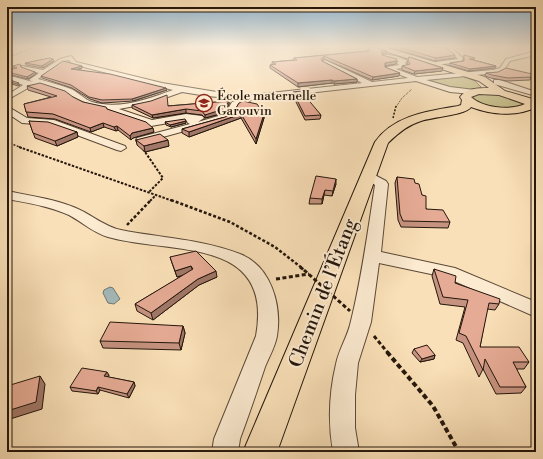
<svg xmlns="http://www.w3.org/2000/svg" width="543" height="459" font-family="'Libre Bodoni',serif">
  <rect width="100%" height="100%" fill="#fae0b8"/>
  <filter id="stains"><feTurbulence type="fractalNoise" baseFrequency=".005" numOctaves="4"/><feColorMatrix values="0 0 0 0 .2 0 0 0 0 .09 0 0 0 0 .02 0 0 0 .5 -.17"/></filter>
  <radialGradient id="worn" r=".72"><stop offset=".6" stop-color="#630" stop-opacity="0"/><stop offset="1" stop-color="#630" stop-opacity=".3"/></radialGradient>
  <g fill="#c6c089" stroke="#756b4a">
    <polygon points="461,75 475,81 481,87 480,89 453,90 424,79"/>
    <path d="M 483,93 L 496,93 L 523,103 L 521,106 C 505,109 487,108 473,99 L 473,96 Z"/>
  </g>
  <polygon fill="#a3baba" stroke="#707874" points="110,287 113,288 120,299 114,304 108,303 103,293 104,290"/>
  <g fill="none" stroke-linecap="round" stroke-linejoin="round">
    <g stroke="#5a4837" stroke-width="2">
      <g id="minor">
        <polygon points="451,48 463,58 462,62 434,65 433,64 436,62 458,59 448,50"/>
        <path d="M 536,51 L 536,55 L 510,61 L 504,70 L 496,73 L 426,80 L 450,87 L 475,90 L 476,92 L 472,94 L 450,92 L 416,81 L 253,99 L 238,106 L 232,118 L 141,143 L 137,142 L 136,140 L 137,138 L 190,124 L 188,123 L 186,120 L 151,126 L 109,112 L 108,110 L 85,105 L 75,100 L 67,93 L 41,85 L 28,88 L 7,100 L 7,95 L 23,85 L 7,79 L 7,75 L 33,82 L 29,80 L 39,73 L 22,68 L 22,66 L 43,70 L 60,59 L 71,56 L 76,62 L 162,83 L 229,94 L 252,95 L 362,83 L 323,63 L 322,62 L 325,60 L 372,82 L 408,78 L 386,69 L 386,67 L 399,65 L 397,63 L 399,61 L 383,57 L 383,55 C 391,54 398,57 406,60 L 407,61 L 405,63 L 408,66 L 407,67 L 396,69 L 417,77 L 493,70 L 500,68 L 506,59 ZM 69,60 L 72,64 L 173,90 C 148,99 119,110 92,102 C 84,99 78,92 71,89 C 61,85 49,82 38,79 L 64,61 ZM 182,92 L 207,96 L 241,99 L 232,102 L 225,114 L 198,122 L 204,118 L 202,116 L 186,114 L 152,120 L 119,109 L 151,103 Z"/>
        <polygon points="494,80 500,80 536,92 536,96 494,84"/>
        <polygon points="7,106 27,118 54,120 125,146 126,148 121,151 117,150 50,125 22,123 7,113"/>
        <path d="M 369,172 L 386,181 L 388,184 L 381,252 L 455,268 L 536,302 L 536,317 L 445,277 L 379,263 L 371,322 L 358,363 L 355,395 L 355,428 L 359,452 L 333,452 C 328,423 329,393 336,364 C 339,349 348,336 351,321 C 362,276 368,230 375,185 L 363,176 L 365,173 Z"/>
        <path d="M 7,191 C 31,196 56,199 78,209 C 92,215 105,227 121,230 C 161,238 202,239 240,254 C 271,266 282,305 277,336 C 275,347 269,357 265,367 C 257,391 249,415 240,439 L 238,452 L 212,452 L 214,439 L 256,336 C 274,235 171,255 108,237 C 94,233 82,222 69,215 C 49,206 28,203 7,199 Z"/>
      </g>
    </g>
    <g stroke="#24160c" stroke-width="2">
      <path id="major" d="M 374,47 L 384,47 L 485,77 L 505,91 L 536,100 L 536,107 C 517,117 492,115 471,107 C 466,115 432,117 421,121 C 408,125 398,133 388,143 L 277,452 L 243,452 L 375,142 C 394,115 429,111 458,106 L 461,105 L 462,100 L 460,97 C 467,88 478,88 489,88 L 479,81 L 375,48 ZM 479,94 L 499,95 L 525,104 C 510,111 483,108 471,97 Z"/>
    </g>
    <g stroke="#24160c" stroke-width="1" stroke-dasharray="1 1" stroke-linecap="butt">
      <polyline points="7,58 35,47"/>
      <polyline points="396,107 402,98 412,89"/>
    </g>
    <g stroke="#24160c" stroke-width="1.5" stroke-dasharray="2 1.5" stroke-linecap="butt">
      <polyline points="393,118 396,106"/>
      <polyline points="7,142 22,148"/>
    </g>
    <g stroke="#24160c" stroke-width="2" stroke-dasharray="2.5 1.5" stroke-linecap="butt">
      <polyline points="19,147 173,201"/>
      <polyline points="143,149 163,178 149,192"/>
      <polyline points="150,201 156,195"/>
    </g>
    <g stroke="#24160c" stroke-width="2.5" stroke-dasharray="3 2" stroke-linecap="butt">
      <polyline points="171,200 230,222 275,247 302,268"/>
      <polyline points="127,225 151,200"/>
    </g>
    <g stroke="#24160c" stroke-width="3" stroke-dasharray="4 2.5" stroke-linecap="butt">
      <polyline points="300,267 304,270"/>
      <polyline points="276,279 309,274"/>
      <polyline points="374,336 388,353"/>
    </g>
    <polyline stroke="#24160c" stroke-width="4" stroke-dasharray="5 3" stroke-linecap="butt" points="387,352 433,406 459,452"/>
    <use href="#minor" fill="#fcebd1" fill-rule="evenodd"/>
    <use href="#major" fill="#fae0b8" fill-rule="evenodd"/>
    <polyline stroke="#24160c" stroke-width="3" stroke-dasharray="4 2.5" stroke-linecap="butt" points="304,270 350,311"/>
  </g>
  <g fill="#c69380" stroke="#24160c">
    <polygon points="368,47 375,47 387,53 382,54 382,55 396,64 385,66 385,67 399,76 372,80 324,59 322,61 357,79 357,82 334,84 332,83 298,87 270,68 270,65 272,65 272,62 293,60 294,58 368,51"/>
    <polygon points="389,47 442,47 455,58 435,61"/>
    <polygon points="464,55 475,60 474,60 496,66 495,68 469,71 449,65 450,63 463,61"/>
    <polygon points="409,57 443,68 442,71 414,74 402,70 402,66 408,65 407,63"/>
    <polygon points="54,61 43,68 26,65 25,63"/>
    <polygon points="13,66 35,72 36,74 28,79 7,74 7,70 15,69 14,68"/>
    <polygon points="82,66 82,68 77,69 167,90 133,101 102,103 90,99 72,88 42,78 41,76"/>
    <polygon points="486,73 531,77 530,80 507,81 491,78 485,76"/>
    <polygon points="7,79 20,85 18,86 12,84 7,85"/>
    <polygon points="27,86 73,97 83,102 107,109 154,132 133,138 131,140 118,130 116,131 104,127 91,132 55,119 28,117 24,104 51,97 28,90"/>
    <polygon points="293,92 321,115 320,119 305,120 293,96"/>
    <polygon points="229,101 229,104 224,113 205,118 202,115 186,113 153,118 132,108 132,105 168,106"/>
    <polygon points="239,103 264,114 264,118 256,144 241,118 189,137 182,133 182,129 232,115"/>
    <polygon points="29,121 77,132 78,137 57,146 35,138"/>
    <polygon points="165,122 186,123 171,127 166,125"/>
    <polygon points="136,140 169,146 145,152 137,145"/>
    <polygon points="397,177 415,183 422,195 426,209 450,222 448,228 401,227 398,220 395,183"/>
    <polygon points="336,184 332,196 324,195 322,204 309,204 310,198"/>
    <polygon points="170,257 217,277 199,285 153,320 137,311 135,304 182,276 177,277 172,263"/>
    <polygon points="434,269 455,283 499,304 495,310 487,309 480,347 529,362 524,369 516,369 526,387 521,393 496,394 483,369 479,377 463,343 456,340 465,307 440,304 432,276"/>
    <polygon points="183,326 185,333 181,350 103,348 100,341"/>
    <polygon points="414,349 435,355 434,359 420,362 412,353"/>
    <polygon points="109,375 108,377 134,382 135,386 129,398 100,390 98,394 72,391 70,387"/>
  </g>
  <g fill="#a17868" stroke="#24160c">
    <polygon points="382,51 387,51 387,53 382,54"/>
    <polygon points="455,55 455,58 435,61 436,58"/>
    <polygon points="324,56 324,59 321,62 321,59"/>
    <polygon points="53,59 54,61 43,68 42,66"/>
    <polygon points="396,61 396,64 385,66 385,63"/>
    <polygon points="82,66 82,68 72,71 71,69"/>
    <polygon points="496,66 495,68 469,71 470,69"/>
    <polygon points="443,68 442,71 414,74 415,71"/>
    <polygon points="35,72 36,74 28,79 27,77"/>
    <polygon points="400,73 399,76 372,80 373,77"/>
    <polygon points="357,79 357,82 334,84 334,81"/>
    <polygon points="332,80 332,83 298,87 298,83"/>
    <polygon points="11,82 12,84 7,85 7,83"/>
    <polygon points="166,88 167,90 133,101 132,99"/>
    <polygon points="229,101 229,104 224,113 205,118 205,115"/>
    <polygon points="186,109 186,113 153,118 152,115"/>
    <polygon points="241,114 241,118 189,137 189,132"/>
    <polygon points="264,114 264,118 256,144 256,139"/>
    <polygon points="186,121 186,123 171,127 170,125"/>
    <polygon points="103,123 104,127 91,132 90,128"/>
    <polygon points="117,126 118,130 116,131 114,127"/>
    <polygon points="153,128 154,132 133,138 131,140 130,136 132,133"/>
    <polygon points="77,132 78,137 57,146 55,141"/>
    <polygon points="168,140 169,146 145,152 144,146"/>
    <polygon points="336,179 336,184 332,196 333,191"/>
    <polygon points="325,190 324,195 322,204 322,199"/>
    <polygon points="191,266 193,272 177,277 175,271"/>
    <polygon points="216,271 217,277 199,285 153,320 151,313 198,279"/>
    <polygon points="183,326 185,333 181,350 179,343"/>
    <polygon points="435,355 434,359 420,362 422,359"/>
    <polygon points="107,372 109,375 106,380 104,376"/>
    <polygon points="40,376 45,384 42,409 7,420 7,411"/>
    <polygon points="134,382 135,386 129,398 127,394"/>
    <polygon points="98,387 100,390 98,394 96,391"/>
  </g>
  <g fill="#e6ab95" stroke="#24160c">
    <polygon points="369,47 375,47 387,51 382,51 382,55 397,59 396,61 385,63 385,67 400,73 373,77 324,56 321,59 322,61 357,79 334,81 332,80 298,83 270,65 276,64 272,62 297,60 294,58 369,51"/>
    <polygon points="398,47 442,47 448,49 455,55 436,58"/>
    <polygon points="464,55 475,58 469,59 496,66 470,69 450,63 464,61"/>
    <polygon points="409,57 443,68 415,71 402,66 410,64 408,60"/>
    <polygon points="49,58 53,59 42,66 25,63"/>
    <polygon points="63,61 82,66 71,69 110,74 166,88 132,99 102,100 89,97 71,85 41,76"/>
    <polygon points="20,64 21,67 35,72 27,77 7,72 7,70 17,68 13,66"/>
    <polygon points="506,68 532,74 531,77 508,78 492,75 486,73 498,72"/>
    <polygon points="7,79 19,83 17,84 11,82 7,83"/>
    <polygon points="40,83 65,91 73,97 83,102 106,107 107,109 146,122 153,128 132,133 130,136 117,126 114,127 103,123 90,128 53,114 26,112 24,104 57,96 27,86"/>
    <polygon points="301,91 321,115 305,116 293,92"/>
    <polygon points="167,95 168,106 229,101 224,109 205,115 202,111 186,109 152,115 132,105 151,101"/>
    <polygon points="243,101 257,104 264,114 256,139 241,114 189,132 182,129 232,115 239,103"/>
    <polygon points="185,119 186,121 170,125 165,122"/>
    <polygon points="29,121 48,122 77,132 55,141 33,133"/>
    <polygon points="160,134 168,140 144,146 136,140"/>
    <polygon points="316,176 336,179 333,191 325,190 322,199 310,198"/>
    <polygon points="397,177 414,179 415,183 419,184 422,195 426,196 426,209 443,210 450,222 403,221 400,214"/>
    <polygon points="196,251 216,271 198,279 151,313 135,304 193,269 191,266 175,271 170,257"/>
    <polygon points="434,269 456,276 455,283 500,299 499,304 489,303 480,347 519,347 529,362 513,362 526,387 500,387 485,359 483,370 466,336 459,333 468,300 443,297"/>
    <polygon points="110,322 183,326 179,343 100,341"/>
    <polygon points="427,345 435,355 422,359 414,349"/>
    <polygon points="82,368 107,372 104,376 134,382 127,394 98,387 96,391 70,387"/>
    <polygon points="40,376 36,402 7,411 7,386"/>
  </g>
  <linearGradient id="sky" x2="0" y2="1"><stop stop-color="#8cb6d6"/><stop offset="0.42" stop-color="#fdf1df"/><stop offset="1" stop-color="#fdf1df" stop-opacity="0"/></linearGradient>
  <rect width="543" height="111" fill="url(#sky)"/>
  <defs>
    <g id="school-ring" transform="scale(0.9)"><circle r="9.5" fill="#fcebd1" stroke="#8f2418" stroke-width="1.5"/><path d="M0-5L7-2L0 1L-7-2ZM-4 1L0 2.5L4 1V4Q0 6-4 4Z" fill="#8f2418"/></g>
  </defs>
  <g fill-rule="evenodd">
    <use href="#school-ring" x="204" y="103"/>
  </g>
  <g text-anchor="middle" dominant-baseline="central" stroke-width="4" stroke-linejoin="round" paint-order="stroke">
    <g font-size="13" fill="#24160c" stroke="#fcebd1" text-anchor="start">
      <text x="217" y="96">École maternelle<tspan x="217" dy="15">Garouvin</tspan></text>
    </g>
    <g font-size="19" fill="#24160c" stroke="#fcebd1">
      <text transform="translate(323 293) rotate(-69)">Chemin de l’Étang</text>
    </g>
  </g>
  <rect width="543" height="459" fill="none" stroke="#fae0b8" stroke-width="24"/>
  <rect x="8" y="8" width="527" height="443" fill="none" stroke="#24160c" stroke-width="2"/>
  <rect x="12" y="12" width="519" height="435" fill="none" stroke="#24160c"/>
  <rect width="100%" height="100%" filter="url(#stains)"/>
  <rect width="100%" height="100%" fill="url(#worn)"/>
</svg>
